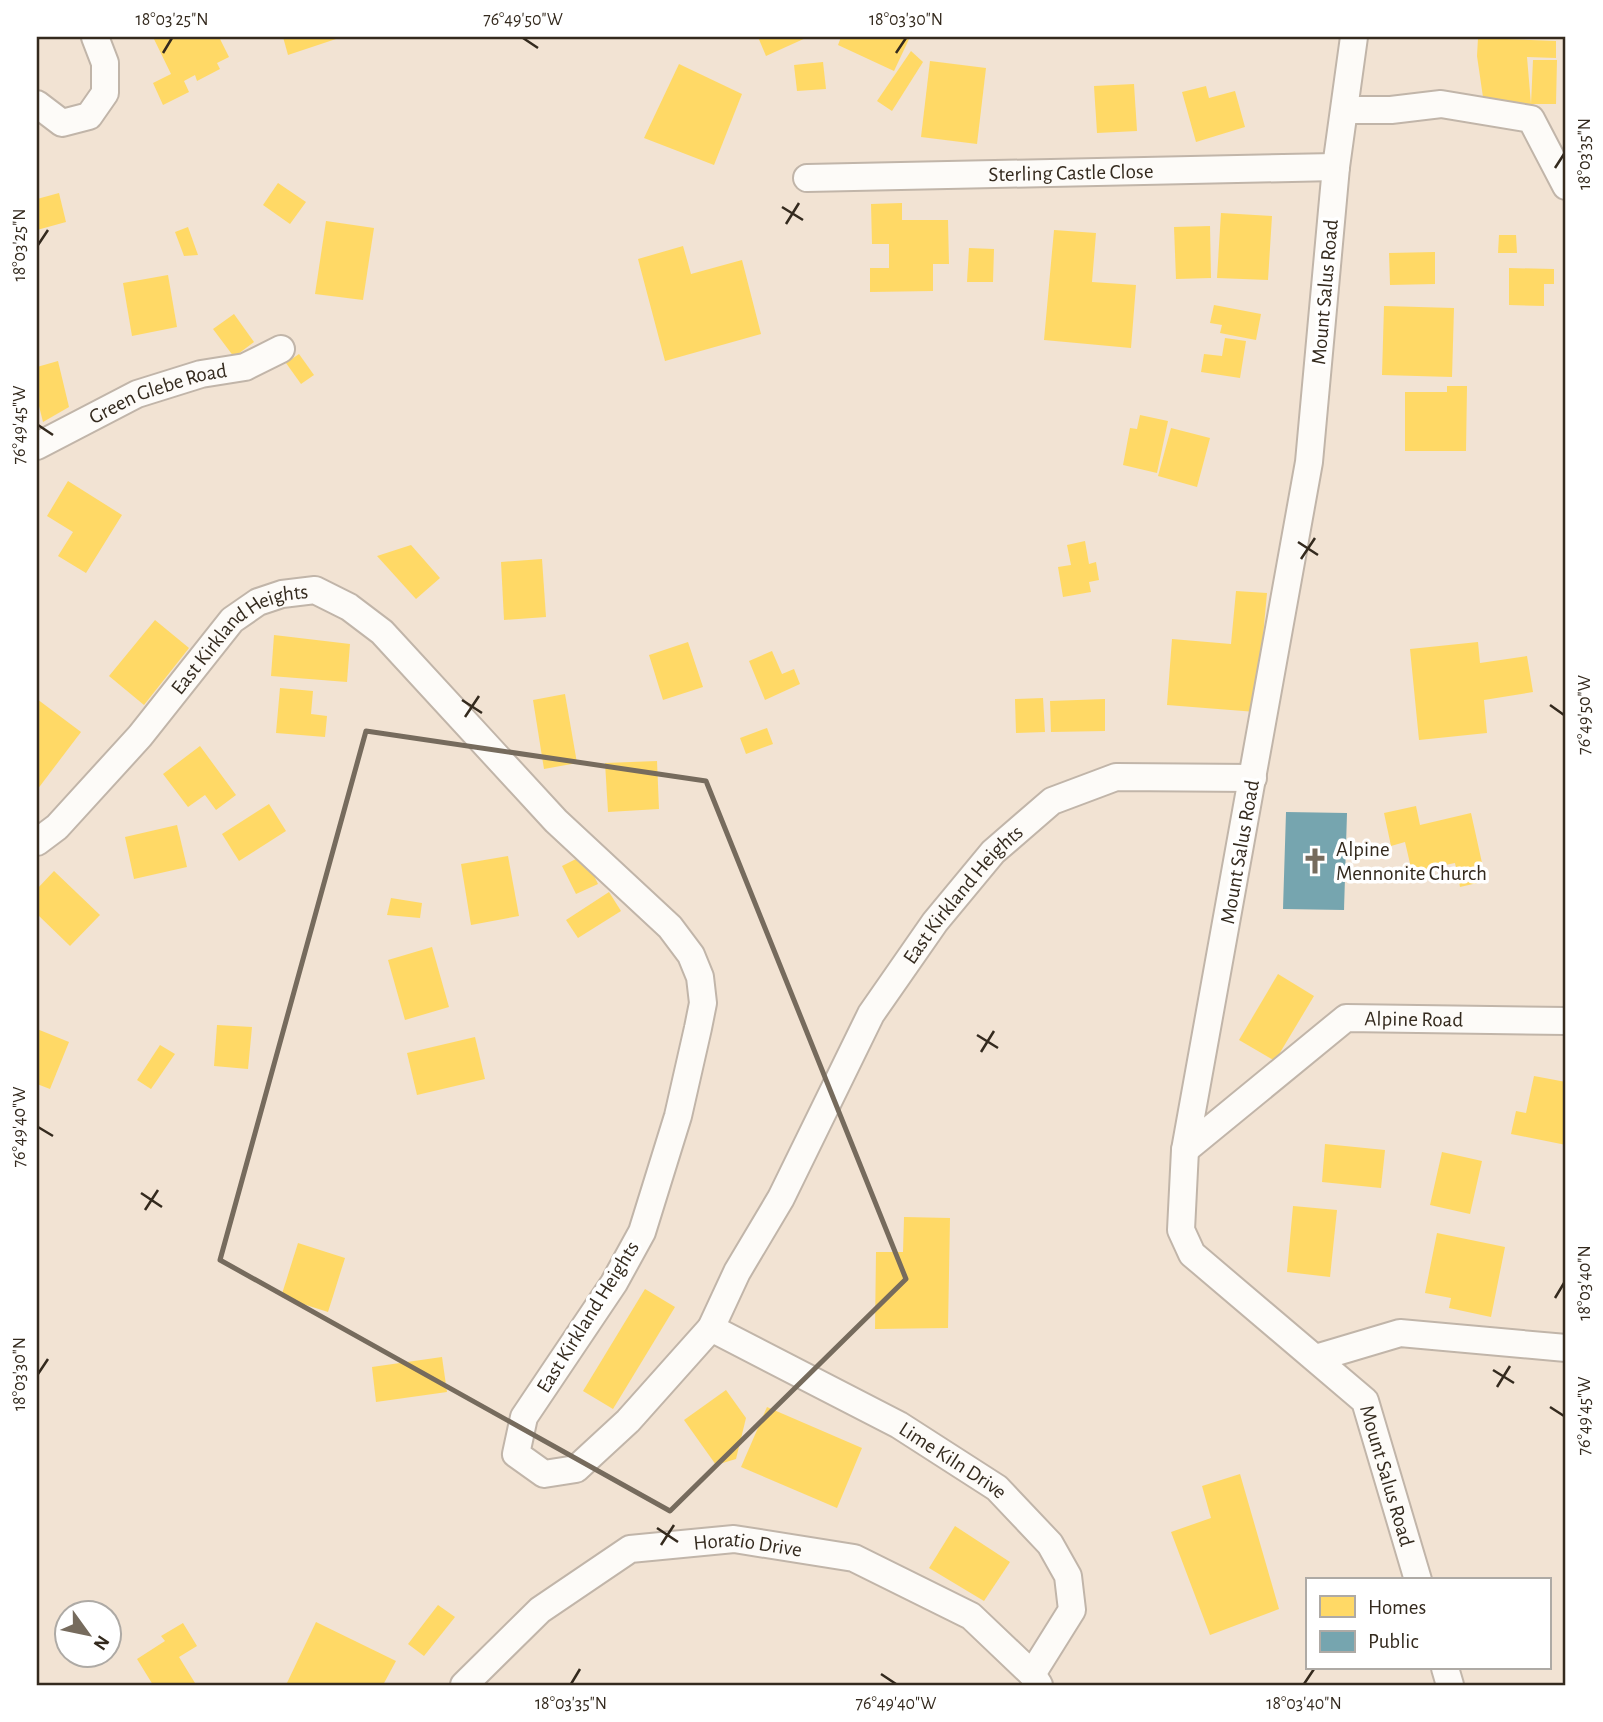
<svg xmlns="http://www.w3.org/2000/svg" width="1603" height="1722" font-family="'Alegreya Sans',sans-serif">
  <rect width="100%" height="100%" fill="#f2e3d3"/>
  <g fill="#ffd966">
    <polygon points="153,37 219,37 229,57 217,63 220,69 197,81 195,75 184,81 189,92 163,105 153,83 171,74"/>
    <polygon points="283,37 342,37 288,55"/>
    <polygon points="758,37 808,37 766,56"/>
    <polygon points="841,37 910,37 894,71 838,45"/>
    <polygon points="1478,38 1556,41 1556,58 1527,57 1531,104 1533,60 1557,60 1556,104 1484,104 1477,56"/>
    <polygon points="911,51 923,62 892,111 877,101"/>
    <polygon points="930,61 986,68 977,144 921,137"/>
    <polygon points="823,62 826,89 797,91 794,65"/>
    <polygon points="679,64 742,94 714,165 644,138"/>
    <polygon points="1134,84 1137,131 1097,133 1094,86"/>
    <polygon points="1206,86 1209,98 1235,91 1245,127 1196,142 1182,92"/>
    <polygon points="278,183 306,202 290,224 263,205"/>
    <polygon points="59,193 66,222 37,230 37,199"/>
    <polygon points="902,203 902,220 948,220 949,264 933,264 933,291 870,292 870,268 889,268 889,244 872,244 871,204"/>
    <polygon points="1221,213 1272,216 1268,280 1217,278"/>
    <polygon points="326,221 374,228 363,300 315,294"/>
    <polygon points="1210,226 1211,278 1176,279 1174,227"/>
    <polygon points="188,227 198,255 184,256 175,232"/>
    <polygon points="1054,230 1096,233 1092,282 1136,285 1131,348 1044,340"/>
    <polygon points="1499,235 1516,235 1517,253 1498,253"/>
    <polygon points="683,246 691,274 742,260 761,334 665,361 638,259"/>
    <polygon points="969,248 994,249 993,282 967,282"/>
    <polygon points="1435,252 1435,284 1390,285 1389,253"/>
    <polygon points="1509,268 1554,269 1554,284 1544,284 1544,306 1509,305"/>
    <polygon points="168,275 177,327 132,336 123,283"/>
    <polygon points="1214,305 1261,314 1256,340 1220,333 1222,325 1210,323"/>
    <polygon points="1384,306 1454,308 1452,377 1382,375"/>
    <polygon points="234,314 254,342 234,357 213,329"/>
    <polygon points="1225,338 1246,341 1240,378 1201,372 1204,354 1222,356"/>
    <polygon points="299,354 314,375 301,384 286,363"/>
    <polygon points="58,361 69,407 43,422 37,398 37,367"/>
    <polygon points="1447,386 1467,386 1466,451 1405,451 1405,392 1447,392"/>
    <polygon points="1140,415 1168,421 1157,473 1123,465 1130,428 1137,429"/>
    <polygon points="1171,428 1210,438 1197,487 1158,476"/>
    <polygon points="68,481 122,515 86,573 58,556 73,532 47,516"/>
    <polygon points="1085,541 1089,564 1096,562 1099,580 1089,582 1091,592 1063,597 1058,567 1071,565 1067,545"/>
    <polygon points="411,545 440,578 416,599 377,556"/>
    <polygon points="542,559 546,617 504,620 501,562"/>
    <polygon points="1236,591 1267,593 1256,712 1167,705 1172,639 1231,644"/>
    <polygon points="155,620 189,648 144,705 109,676"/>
    <polygon points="274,635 350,644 347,682 271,676"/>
    <polygon points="688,642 703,687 663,700 649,655"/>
    <polygon points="1478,642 1480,663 1527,656 1533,692 1484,700 1487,733 1419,740 1410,649"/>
    <polygon points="772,651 782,674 794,669 800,684 765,700 749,661"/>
    <polygon points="280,688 313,691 311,714 327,716 325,737 276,733"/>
    <polygon points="565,694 577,763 544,769 533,700"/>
    <polygon points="1043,698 1045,732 1016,733 1015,699"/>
    <polygon points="37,699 81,732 37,790"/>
    <polygon points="1105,699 1105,731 1051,732 1050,701"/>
    <polygon points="767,728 773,744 746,754 740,738"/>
    <polygon points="200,746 236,795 216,810 205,795 188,807 163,774"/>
    <polygon points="657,761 659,809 608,812 605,763"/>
    <polygon points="269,804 286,831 239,861 222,834"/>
    <polygon points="1416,806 1420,825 1471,813 1486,881 1460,887 1455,863 1412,872 1405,842 1391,846 1384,813"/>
    <polygon points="177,825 187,867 134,879 125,837"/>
    <polygon points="584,855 598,884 576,894 562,866"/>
    <polygon points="508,856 519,916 471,925 461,864"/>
    <polygon points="54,871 100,915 70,946 37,914 37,889"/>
    <polygon points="609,892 621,911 578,938 566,920"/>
    <polygon points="391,898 422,903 420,918 387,915"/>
    <polygon points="432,947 449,1007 405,1020 388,960"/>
    <polygon points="1278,974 1314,996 1275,1061 1239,1040"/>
    <polygon points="217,1025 252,1027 248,1069 214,1066"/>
    <polygon points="37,1029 69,1042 50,1089 37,1084"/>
    <polygon points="475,1037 485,1079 417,1095 407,1053"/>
    <polygon points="160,1045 175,1054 151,1089 137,1080"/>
    <polygon points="1534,1076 1566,1082 1566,1145 1511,1134 1516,1111 1526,1113"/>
    <polygon points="1325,1144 1385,1150 1381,1188 1322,1182"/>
    <polygon points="1442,1152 1482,1161 1470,1214 1430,1205"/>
    <polygon points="1293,1206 1337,1210 1330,1277 1287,1272"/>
    <polygon points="904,1217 950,1218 948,1328 875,1329 876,1252 903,1252"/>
    <polygon points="1437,1233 1505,1247 1491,1317 1449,1308 1451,1298 1425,1293"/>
    <polygon points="298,1243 345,1258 328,1312 281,1297"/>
    <polygon points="645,1289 675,1307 613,1409 583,1391"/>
    <polygon points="442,1357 447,1392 376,1402 372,1367"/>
    <polygon points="726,1390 746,1418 736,1459 716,1465 684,1420"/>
    <polygon points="767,1407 862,1448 837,1508 741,1467"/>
    <polygon points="1240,1474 1279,1609 1210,1635 1171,1532 1211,1518 1202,1486"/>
    <polygon points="955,1526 1010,1562 984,1601 929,1568"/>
    <polygon points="438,1605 455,1617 424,1656 408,1644"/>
    <polygon points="316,1622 396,1661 383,1685 286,1685"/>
    <polygon points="183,1623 197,1646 179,1657 195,1683 191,1685 153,1685 137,1659 165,1641 161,1636"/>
  </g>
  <polygon fill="#76a5af" points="1286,812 1347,813 1344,910 1283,909"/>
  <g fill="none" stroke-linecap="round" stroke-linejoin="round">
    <g stroke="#c1b5a9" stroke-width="30">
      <g id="minor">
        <path id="s1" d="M 1354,37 L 1336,167 L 1309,462 L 1185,1150 L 1181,1230 L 1192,1254 L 1365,1401 L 1418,1580"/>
        <polyline points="37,104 62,123 89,116 105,93 105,63 95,37"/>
        <polyline points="1345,110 1391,110 1441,104 1531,119 1566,186"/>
        <path id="s2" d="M 807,178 L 1336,167"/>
        <path id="s3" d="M 37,446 L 137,394 L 201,374 L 245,367 L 281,349"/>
        <path id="s4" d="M 37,842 L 57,827 L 140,736 L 232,620 L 258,602 L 282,594 L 315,590 L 349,607 L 382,632 L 556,821 L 670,927 L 691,955 L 700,977 L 703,1003 L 698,1028 L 678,1116 L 642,1232 L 614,1283 L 524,1417 L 516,1454 L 544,1474 L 576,1469 L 628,1421 L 711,1328 L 737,1272 L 781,1198 L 871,1014 L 935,922 L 993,852 L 1052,801 L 1116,777 L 1253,778"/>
        <path id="s5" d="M 1185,1150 L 1346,1018 L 1566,1021"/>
        <path id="s6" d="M 711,1328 L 899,1425 L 997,1488 L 1050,1544 L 1068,1576 L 1072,1610 L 1032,1674"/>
        <polyline points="1316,1358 1400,1333 1566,1348"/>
        <polyline points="1445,1668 1450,1685"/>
        <path id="s7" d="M 464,1685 L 540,1610 L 630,1549 L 734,1539 L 854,1558 L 971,1616 L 1032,1674 L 1039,1685"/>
      </g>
    </g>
    <use href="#minor" stroke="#fdfbf8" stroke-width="26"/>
  </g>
  <path fill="none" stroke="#766b5d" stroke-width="5" stroke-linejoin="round" d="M 366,731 L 706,781 L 906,1279 L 670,1511 L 220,1260 Z"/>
  <path fill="none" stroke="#342a1e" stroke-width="2.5" d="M 523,38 L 538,48M 163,53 L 172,38M 896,53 L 906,38M 1555,168 L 1564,154M 782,207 L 803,220M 786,224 L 799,203M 38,245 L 48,230M 38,425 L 53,435M 1298,542 L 1318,555M 1301,559 L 1315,538M 462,700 L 482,713M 1550,705 L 1564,715M 465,717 L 479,696M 977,1035 L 998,1048M 981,1052 L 994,1031M 38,1127 L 53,1136M 141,1193 L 162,1207M 145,1210 L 158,1190M 1555,1298 L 1564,1283M 1493,1370 L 1514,1383M 38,1374 L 48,1359M 1497,1387 L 1510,1366M 1550,1407 L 1564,1416M 657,1528 L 678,1542M 661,1545 L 674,1525M 881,1674 L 896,1684M 571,1684 L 580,1669M 1304,1684 L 1314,1669"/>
  <defs>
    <g id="church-bare" transform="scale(2.1)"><path d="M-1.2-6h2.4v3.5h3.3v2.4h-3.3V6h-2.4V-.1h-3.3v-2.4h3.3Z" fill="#766b5d" stroke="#fff" stroke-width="2.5" paint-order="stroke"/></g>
  </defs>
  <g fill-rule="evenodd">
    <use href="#church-bare" x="1315" y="861"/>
  </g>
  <g text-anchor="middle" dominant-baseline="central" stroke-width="7" stroke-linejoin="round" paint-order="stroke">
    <g font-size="21" fill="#342a1e" stroke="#fff">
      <text stroke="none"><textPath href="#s2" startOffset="264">Sterling Castle Close</textPath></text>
      <text transform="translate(1325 292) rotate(-85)">Mount Salus Road</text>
      <text stroke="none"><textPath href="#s3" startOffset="133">Green Glebe Road</textPath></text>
      <text stroke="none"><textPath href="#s4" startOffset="292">East Kirkland Heights</textPath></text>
      <text transform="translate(1240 852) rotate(-80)">Mount Salus Road</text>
      <text stroke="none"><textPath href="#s4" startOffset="2224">East Kirkland Heights</textPath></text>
      <text stroke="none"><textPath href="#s5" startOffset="276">Alpine Road</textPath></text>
      <text transform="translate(588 1317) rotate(-58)">East Kirkland Heights</text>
      <text stroke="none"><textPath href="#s6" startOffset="276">Lime Kiln Drive</textPath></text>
      <text stroke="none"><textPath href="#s1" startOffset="1538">Mount Salus Road</textPath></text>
      <text stroke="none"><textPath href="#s7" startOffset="334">Horatio Drive</textPath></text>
    </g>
    <g font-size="21" fill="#342a1e" stroke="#fff" text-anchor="start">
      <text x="1336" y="849">Alpine<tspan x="1336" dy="24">Mennonite Church</tspan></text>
    </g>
  </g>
  <rect width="1603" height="1722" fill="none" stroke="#ffffff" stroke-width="77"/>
  <rect x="1306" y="1578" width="245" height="91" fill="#ffffff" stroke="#aeaaa5" stroke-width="2"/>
  <rect x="1320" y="1596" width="35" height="21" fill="#ffd966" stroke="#aeaaa5" stroke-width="2"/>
  <text x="1368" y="1614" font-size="21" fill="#342a1e">Homes</text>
  <rect x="1320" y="1631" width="35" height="21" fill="#76a5af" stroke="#aeaaa5" stroke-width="2"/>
  <text x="1368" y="1648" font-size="21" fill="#342a1e">Public</text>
  <g transform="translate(88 1634) rotate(123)"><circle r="33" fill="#ffffff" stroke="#aeaaa5" stroke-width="2"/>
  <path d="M0-5L12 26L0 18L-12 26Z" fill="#766b5d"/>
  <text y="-10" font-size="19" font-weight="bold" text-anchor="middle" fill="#342a1e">N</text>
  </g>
  <rect x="38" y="38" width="1526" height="1646" fill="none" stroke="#342a1e" stroke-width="2.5"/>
  <g font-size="18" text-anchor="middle" fill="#342a1e">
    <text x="172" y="25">18°03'25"N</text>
    <text x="523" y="25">76°49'50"W</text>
    <text x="906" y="25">18°03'30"N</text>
    <text transform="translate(1584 154) rotate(-90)" y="6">18°03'35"N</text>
    <text transform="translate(19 245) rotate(-90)" y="6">18°03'25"N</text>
    <text transform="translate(19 425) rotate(-90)" y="6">76°49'45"W</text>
    <text transform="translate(1584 715) rotate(-90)" y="6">76°49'50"W</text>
    <text transform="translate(19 1127) rotate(-90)" y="6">76°49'40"W</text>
    <text transform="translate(1584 1283) rotate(-90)" y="6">18°03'40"N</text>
    <text transform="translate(19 1374) rotate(-90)" y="6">18°03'30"N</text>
    <text transform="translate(1584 1416) rotate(-90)" y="6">76°49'45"W</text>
    <text x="571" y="1709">18°03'35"N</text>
    <text x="896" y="1709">76°49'40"W</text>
    <text x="1304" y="1709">18°03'40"N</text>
  </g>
</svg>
